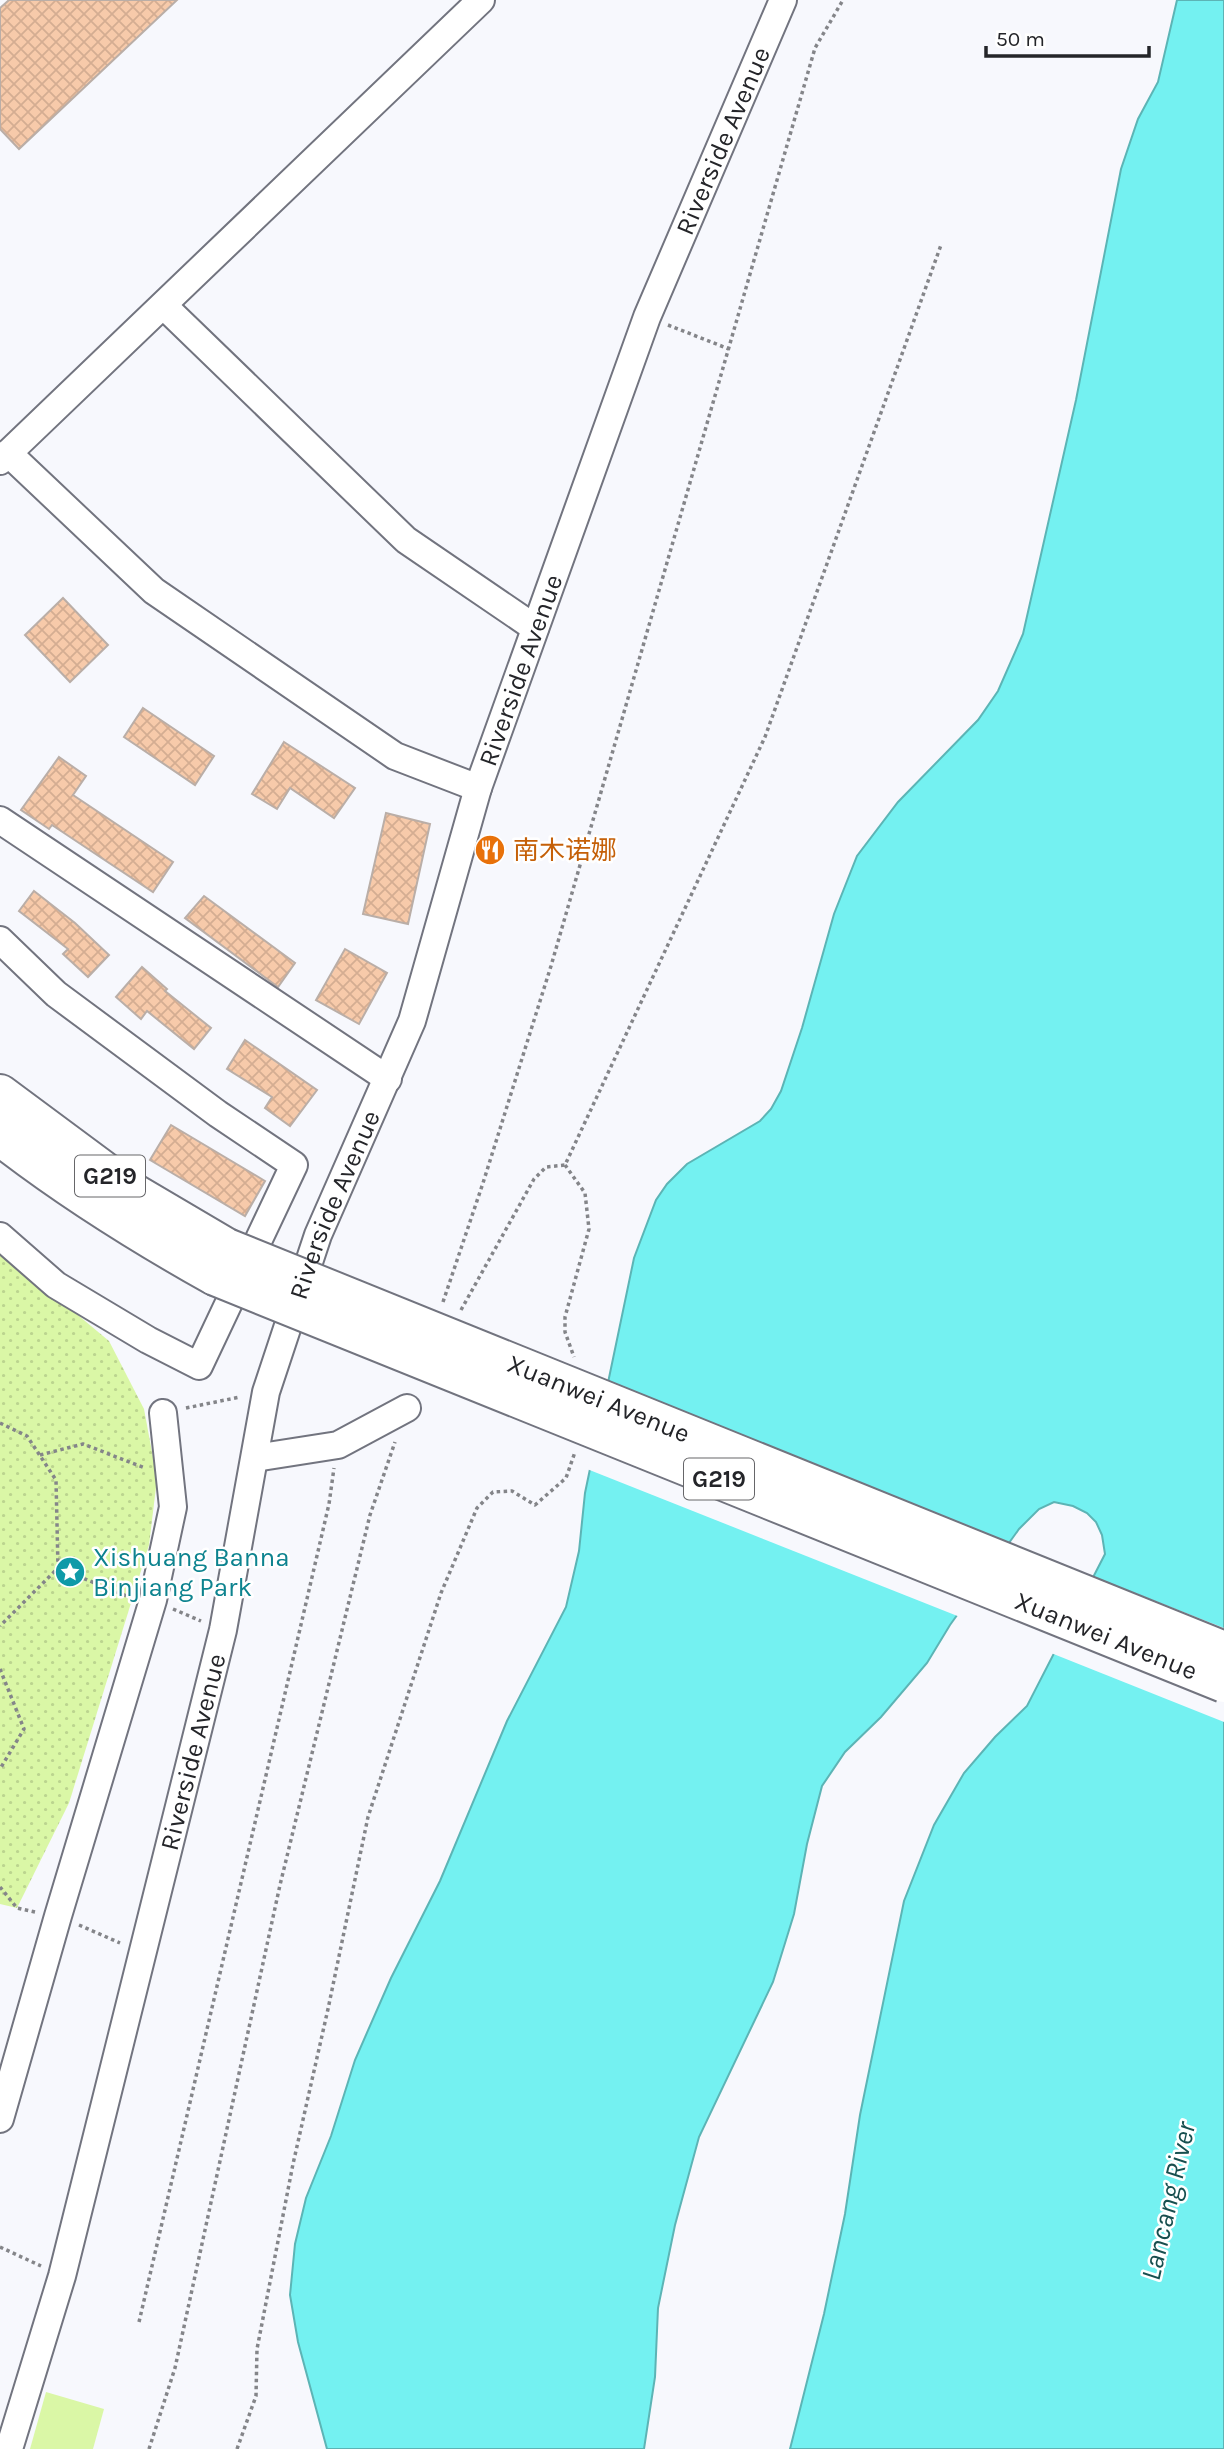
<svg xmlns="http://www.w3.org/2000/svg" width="1224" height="2449" font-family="Karla,'Noto Sans SC',sans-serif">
  <defs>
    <pattern id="green-dots" width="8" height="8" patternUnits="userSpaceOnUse" patternTransform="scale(1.75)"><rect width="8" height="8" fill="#daf7a6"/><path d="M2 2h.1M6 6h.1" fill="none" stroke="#bbd48f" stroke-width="1.8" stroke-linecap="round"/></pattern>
    <pattern id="building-cross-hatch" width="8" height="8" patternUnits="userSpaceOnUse" patternTransform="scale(1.75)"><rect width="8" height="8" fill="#f7caaa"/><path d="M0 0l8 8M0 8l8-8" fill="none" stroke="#d4ad92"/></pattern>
  </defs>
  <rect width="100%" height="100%" fill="#f7f8fd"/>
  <polygon fill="url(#green-dots)" points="0,1250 109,1341 144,1409 157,1479 149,1545 69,1803 17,1908 0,1904"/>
  <polygon fill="#daf7a6" points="46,2392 104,2409 93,2449 30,2449"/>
  <polygon fill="#74f1f1" stroke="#5cb4b5" stroke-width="2" points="1177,0 1224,0 1224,2449 790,2449 824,2314 845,2214 860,2115 904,1901 934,1825 964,1773 995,1737 1027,1706 1105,1554 1102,1535 1096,1522 1087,1513 1073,1506 1054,1502 1039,1509 1019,1529 950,1625 927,1663 881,1717 845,1752 822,1786 807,1844 794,1914 773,1982 699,2137 675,2225 658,2308 655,2377 644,2449 327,2449 298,2342 290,2295 295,2244 306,2198 331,2136 355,2060 391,1978 440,1881 507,1721 566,1607 579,1551 585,1493 634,1258 656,1200 667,1184 687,1164 760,1121 771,1109 781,1091 802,1028 834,914 857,856 898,802 978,720 998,691 1023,634 1076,400 1121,169 1138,119 1158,82"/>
  <g fill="#f7f8fd">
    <polygon points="605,1383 1012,1544 960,1617 587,1469"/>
    <polygon points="1092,1576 1224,1628 1224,1722 1051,1653"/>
  </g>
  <g fill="url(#building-cross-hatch)" stroke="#baaea7" stroke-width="2">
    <polygon points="9,0 177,0 19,149 0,129 0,8"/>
    <polygon points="63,598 108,645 70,682 25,635"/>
    <polygon points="143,708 214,756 195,785 124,737"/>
    <polygon points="284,742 355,788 334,818 290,788 277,809 252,794"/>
    <polygon points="59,757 86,776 73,795 173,862 153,892 52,825 49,829 21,810"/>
    <polygon points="386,813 430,824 408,924 363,914"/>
    <polygon points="34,891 75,923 109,955 88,977 63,954 68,949 19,911"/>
    <polygon points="204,896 295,963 278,987 185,918"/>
    <polygon points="345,949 387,973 359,1024 316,1000"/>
    <polygon points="142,967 167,989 165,991 211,1028 194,1049 147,1011 141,1019 116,997"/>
    <polygon points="245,1040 317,1090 290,1126 265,1108 272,1097 227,1069"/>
    <polygon points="171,1125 265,1181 245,1216 150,1160"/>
  </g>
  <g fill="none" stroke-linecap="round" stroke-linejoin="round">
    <g stroke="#72747f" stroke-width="30">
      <g id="minor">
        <polyline points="164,306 406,540 535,628"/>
        <polyline points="8,453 154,591 395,756 478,788"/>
        <polyline points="0,461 481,0"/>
        <polyline points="0,820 388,1079"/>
        <polyline points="0,940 56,994 218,1114 294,1165 199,1366 148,1340 56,1285 0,1236"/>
        <polyline points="255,1458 338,1445 407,1408"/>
        <polyline points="0,2119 58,1916 153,1600 173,1507 163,1413"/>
        <path id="s1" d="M 9,2449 L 62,2276 L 223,1630 L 266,1392 L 318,1235 L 412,1021 L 478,788 L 647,317 L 783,0"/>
      </g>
    </g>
    <g stroke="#72747f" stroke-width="42">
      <g id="highway">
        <polyline points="0,1094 132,1192 227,1248"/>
        <path d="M 0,1136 C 68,1189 140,1234 215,1276"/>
      </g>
    </g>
    <g stroke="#848589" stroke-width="3.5" stroke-dasharray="3.5 3.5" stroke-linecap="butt">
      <polyline points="668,325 729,349"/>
      <polyline points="565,1165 585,1193 589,1229 565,1317 565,1332 574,1357"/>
      <polyline points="443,1302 483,1183 551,966 815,48 843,0"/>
      <polyline points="461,1310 534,1179 546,1167 565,1165 765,737 941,245"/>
      <polyline points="186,1408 240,1397"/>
      <polyline points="0,1423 27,1436 56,1480 58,1568 0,1626"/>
      <polyline points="40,1455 83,1444 145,1468"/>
      <polyline points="58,1568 129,1597"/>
      <polyline points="173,1609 201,1621"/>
      <polyline points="0,1669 24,1729 0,1769"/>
      <polyline points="0,1887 17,1908 35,1912"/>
      <polyline points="79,1925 120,1943"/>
      <polyline points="0,2247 41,2266"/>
      <polyline points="139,2322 329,1504 334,1468"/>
      <polyline points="149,2449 175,2368 280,1885 370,1515 395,1442"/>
      <polyline points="237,2449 256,2396 257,2349 293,2164 328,2009 368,1817 441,1593 477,1508 493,1492 512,1491 535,1505 566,1478 575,1452"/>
    </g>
    <use href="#minor" stroke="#fff" stroke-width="26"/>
    <use href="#highway" stroke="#fff" stroke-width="38"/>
    <g stroke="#72747f" stroke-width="42" stroke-linecap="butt">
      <g id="highway-bridge">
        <path id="s2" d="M 227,1248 L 1224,1651"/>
        <path id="s3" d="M 215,1276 L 1224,1683"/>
      </g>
    </g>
    <use href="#highway-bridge" stroke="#fff" stroke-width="38"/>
  </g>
  <defs>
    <g id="restaurant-disc" transform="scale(1.575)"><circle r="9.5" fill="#e8710a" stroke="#fff"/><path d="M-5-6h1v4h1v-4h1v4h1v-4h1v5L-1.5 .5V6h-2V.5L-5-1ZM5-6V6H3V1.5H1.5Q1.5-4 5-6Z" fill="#fff"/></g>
    <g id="sight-disc" transform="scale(1.575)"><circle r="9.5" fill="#0f9aa8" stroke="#fff"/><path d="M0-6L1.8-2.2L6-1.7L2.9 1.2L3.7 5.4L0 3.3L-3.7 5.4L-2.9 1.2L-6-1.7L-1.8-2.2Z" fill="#fff"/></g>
  </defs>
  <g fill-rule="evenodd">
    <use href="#restaurant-disc" x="490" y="850"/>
    <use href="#sight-disc" x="70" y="1572"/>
  </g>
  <g text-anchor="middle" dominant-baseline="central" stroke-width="5" stroke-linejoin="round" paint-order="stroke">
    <g fill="#fff" stroke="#666669" stroke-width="2">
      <rect x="75" y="1155.5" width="70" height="41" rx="5"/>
      <rect x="684" y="1458.5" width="70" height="41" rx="5"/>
    </g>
    <g font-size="24" font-weight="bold" fill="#242529">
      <text x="110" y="1176">G219</text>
      <text x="719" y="1479">G219</text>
    </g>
    <g font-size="26" fill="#242529" stroke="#fff">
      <text stroke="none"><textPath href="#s1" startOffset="2422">Riverside Avenue</textPath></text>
      <text stroke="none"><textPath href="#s1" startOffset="1855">Riverside Avenue</textPath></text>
      <text stroke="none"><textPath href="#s1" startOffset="1288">Riverside Avenue</textPath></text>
      <text stroke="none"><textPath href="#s2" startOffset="401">Xuanwei Avenue</textPath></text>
      <text stroke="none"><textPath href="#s3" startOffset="961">Xuanwei Avenue</textPath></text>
      <text stroke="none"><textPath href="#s1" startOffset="721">Riverside Avenue</textPath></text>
    </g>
    <g font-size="26" fill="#c56008" stroke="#fff" text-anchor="start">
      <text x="513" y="850">南木诺娜</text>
    </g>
    <g font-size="26" fill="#0d838f" stroke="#fff" text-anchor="start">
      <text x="93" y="1557">Xishuang Banna<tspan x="93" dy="30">Binjiang Park</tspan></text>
    </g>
    <g font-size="28" font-style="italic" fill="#174f4f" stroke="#fff">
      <text transform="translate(1168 2201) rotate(-77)">Lancang River</text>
    </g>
  </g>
  <path d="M986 46v10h163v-10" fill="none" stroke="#242529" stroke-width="3.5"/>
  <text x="996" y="46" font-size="21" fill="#242529" stroke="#ffffff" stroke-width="5" paint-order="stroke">50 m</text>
</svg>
